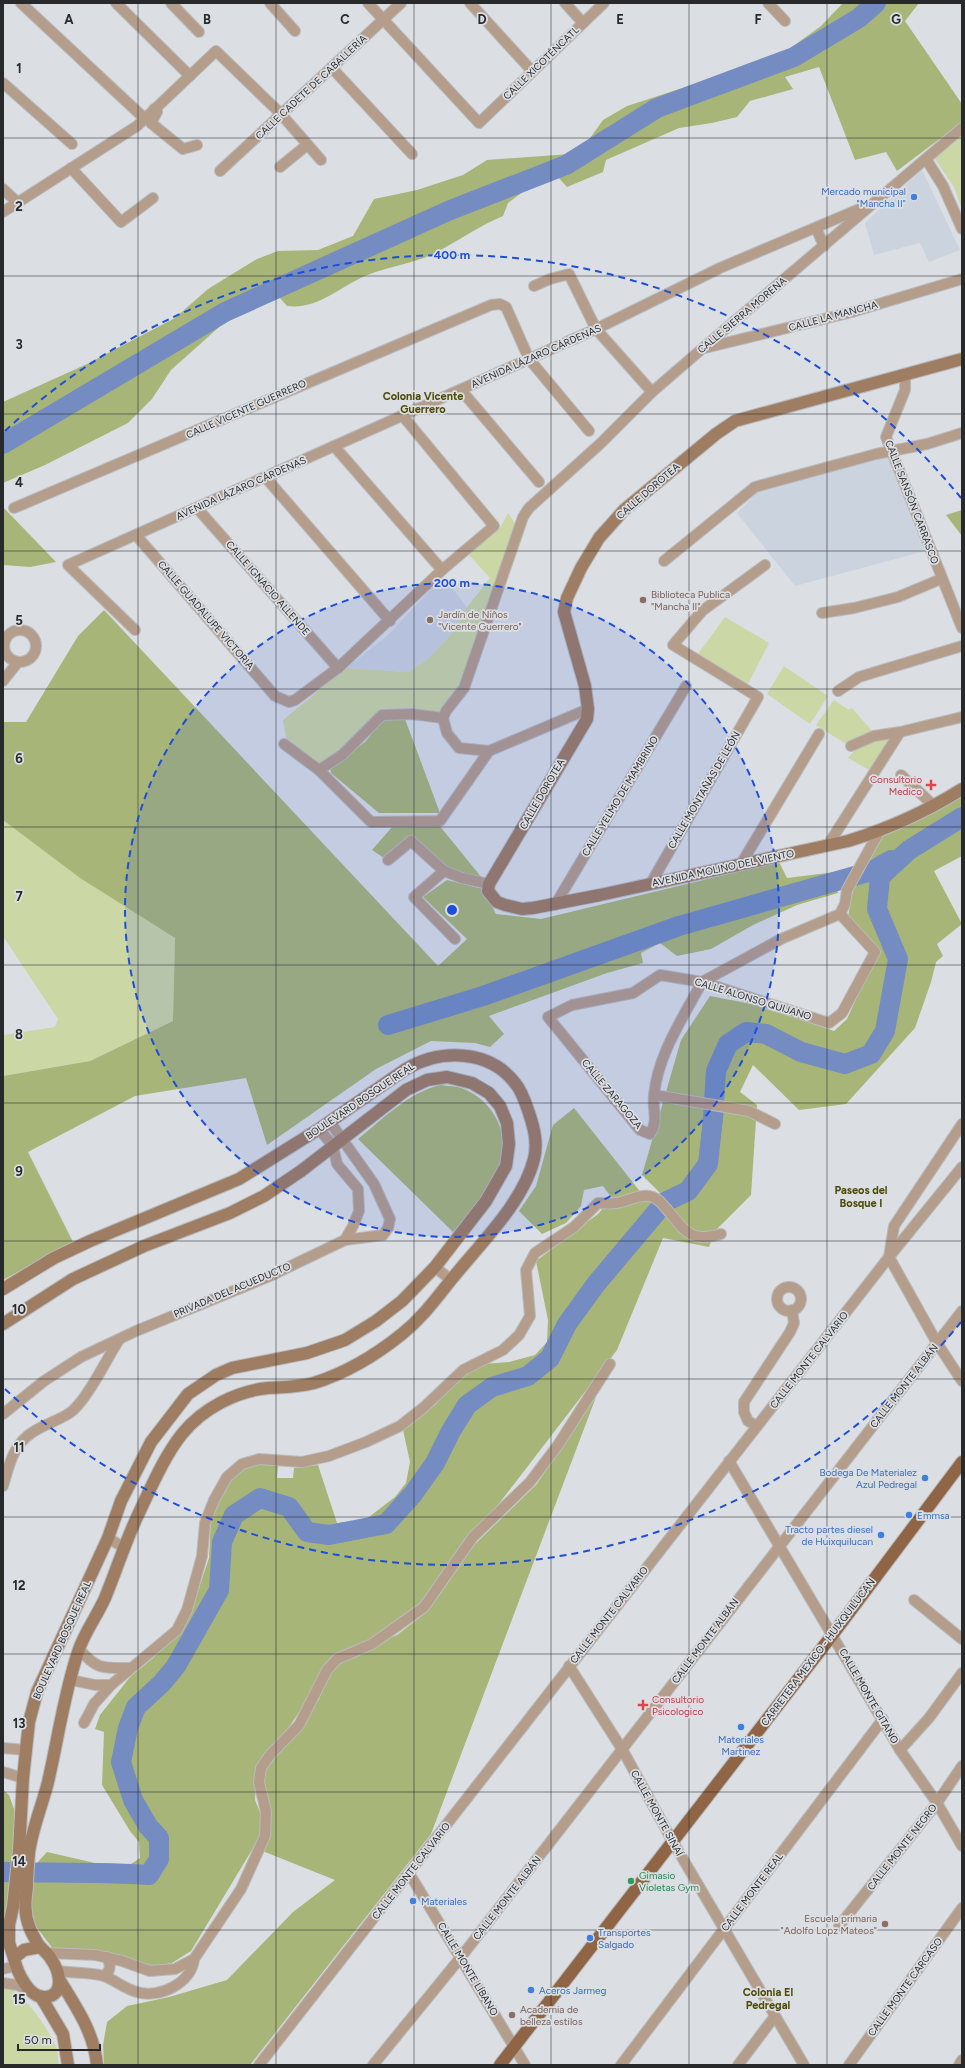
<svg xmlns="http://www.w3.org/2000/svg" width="965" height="2068" font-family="Figtree,sans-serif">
  <rect width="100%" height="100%" fill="#dbdfe4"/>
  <g fill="#cbd3df">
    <polygon points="922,170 960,250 929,262 920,243 874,255 865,223"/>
    <polygon points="889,455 925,551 795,586 737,513 758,492"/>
    <polygon points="443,577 467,607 452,633 430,657 409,672 346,668 386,637"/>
  </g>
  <g fill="#cbd7a4">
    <polygon points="962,133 962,209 954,187 933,156"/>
    <polygon points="508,513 516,525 460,690 440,714 382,711 336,756 319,766 287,742 283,720 346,668 409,672 430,657 452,633 467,607 490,578 468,554 500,528"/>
    <polygon points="725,617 769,643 747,686 698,654"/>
    <polygon points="784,666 828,696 810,724 767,694"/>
    <polygon points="834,700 849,710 852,708 872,731 846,744 816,725"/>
    <path d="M 893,737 L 871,771 L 848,758 C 860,743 875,739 893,737 Z"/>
    <polygon points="3,820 80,878 175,938 173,1021 90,1061 3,1076 3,1035 55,1027 58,1019 3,936"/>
    <path d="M 3,1987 C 21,1986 51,2033 57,2049 C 58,2054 58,2060 59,2065 L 3,2065 Z"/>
  </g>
  <g fill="#a8b578">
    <path d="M 843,3 L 919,3 L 905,21 L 962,104 L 962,122 L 897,171 L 886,152 L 855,160 L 819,67 L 785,77 L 793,89 L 750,101 L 737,117 L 712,123 L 679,128 L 606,160 L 603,172 L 567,187 L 557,176 L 539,180 L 508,203 L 503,216 C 479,226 458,241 435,253 C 414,264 388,266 365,276 C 340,287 317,310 287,306 L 280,298 L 235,313 L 171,370 L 152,399 L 128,423 L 45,465 L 3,483 L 3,402 L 87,364 L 175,318 L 208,289 L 257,259 L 278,251 L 318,250 L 353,236 L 374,199 L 417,190 L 463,175 L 487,160 L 570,154 L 588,141 L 603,120 L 627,106 L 778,57 L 821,26 Z"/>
    <polygon points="3,507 56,562 30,567 3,565"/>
    <polygon points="962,510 962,536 946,515"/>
    <polygon points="104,610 438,966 467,939 423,897 447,880 483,889 496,914 541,919 779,862 787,878 835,872 838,893 797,905 753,925 711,949 677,956 660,943 641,953 643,963 607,973 489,1016 504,1034 490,1047 475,1043 431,1041 376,1069 267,1145 246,1078 135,1096 28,1152 73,1242 3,1280 3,1076 90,1061 173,1021 175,938 80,878 3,820 3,722 26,722 78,636"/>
    <polygon points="383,719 405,719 440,813 379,813 331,773 330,766 365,742"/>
    <polygon points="962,795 962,856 934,871 962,924 937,944 943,956 936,962 931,982 915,1028 846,1104 799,1110 753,1065 740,1092 757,1105 751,1195 715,1231 709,1247 663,1238 617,1350 422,1604 392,1627 322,1670 308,1699 287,1730 257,1768 255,1800 262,1817 261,1835 191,1951 172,1963 150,1967 53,1949 35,1925 30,1900 34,1866 47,1852 95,1863 131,1864 140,1858 139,1842 130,1831 102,1785 104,1732 95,1729 100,1715 130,1677 153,1658 189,1618 209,1558 211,1517 227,1484 236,1472 257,1462 278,1466 277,1478 293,1478 294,1468 318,1465 337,1523 365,1520 395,1497 406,1483 410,1462 403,1430 435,1405 461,1374 483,1364 509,1362 535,1355 547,1342 548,1320 536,1261 598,1214 612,1198 603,1186 584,1190 581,1206 566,1223 542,1234 519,1211 536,1186 553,1125 574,1108 646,1199 652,1202 665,1198 642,1175 681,1040 710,996 762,1006 834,1031 847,1019 878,950 848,916 853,891 883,836"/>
    <polygon points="439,825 482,878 446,868 411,838 384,858 372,850 393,826"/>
    <path d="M 440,1085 C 448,1086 457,1086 464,1089 C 493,1101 511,1134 500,1164 C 493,1186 468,1214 453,1232 L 358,1139 C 384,1118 408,1093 440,1085 Z"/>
    <polygon points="596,1397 431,1834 250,2065 104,2065 103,2045 107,2022 127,2006 169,1997 227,1980 293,1912 335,1880 260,1850 264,1774 277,1752 300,1728 319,1699 331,1670 347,1656 397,1635 423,1615 438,1597 474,1545 536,1485"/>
    <polygon points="3,1790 9,1795 14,1809 14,1835 10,1895 3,1928"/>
  </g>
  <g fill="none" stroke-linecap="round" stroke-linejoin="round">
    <g stroke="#748cc1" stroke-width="20">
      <polyline points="3,444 225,312 448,211 566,165 657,108 794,57 859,18 876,3"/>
      <polyline points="388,1025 483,996 679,926 872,871 891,860"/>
      <path d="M 3,1872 C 52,1873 101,1872 149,1875 L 159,1859 L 159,1838 L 148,1826 L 133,1800 L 121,1762 L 128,1728 L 136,1707 L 162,1683 L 176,1666 L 219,1590 L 222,1542 L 234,1515 L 260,1498 L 289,1507 L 307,1532 L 329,1535 L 386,1524 L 413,1494 L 435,1463 L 451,1431 L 467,1405 L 492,1387 L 528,1376 L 550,1358 L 567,1324 L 596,1284 L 665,1202 L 688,1191 L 708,1164 L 713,1118 L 716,1071 L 728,1044 L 746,1032 L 766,1034 L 801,1052 L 845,1064 L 871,1054 L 885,1031 L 898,959 L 877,909 L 880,877 L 909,850 L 962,817"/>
    </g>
    <g stroke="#b7bbbf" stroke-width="12">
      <g id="street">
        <polyline points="21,3 144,118"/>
        <polyline points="116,3 190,76"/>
        <polyline points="171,3 199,32"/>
        <polyline points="270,3 295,31"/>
        <polyline points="368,3 479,123 604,3"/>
        <polyline points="470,3 532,71"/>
        <polyline points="565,3 583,23"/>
        <polyline points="768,3 785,21"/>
        <polyline points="332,68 412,154"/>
        <polyline points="3,83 72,144"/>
        <polyline points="154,109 157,112 151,123 183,149 197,145"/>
        <polyline points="926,159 943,186 962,229"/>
        <polyline points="280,167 307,145"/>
        <polyline points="71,168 121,222 153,198"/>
        <polyline points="220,171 401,3"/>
        <polyline points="3,189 18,203"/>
        <polyline points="3,212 137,126 216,51 281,114 321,160"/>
        <polyline points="816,228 824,246"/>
        <polyline points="534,286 550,279 569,274 596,329 652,392"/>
        <polyline points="705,348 852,312 962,279"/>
        <polyline points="905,375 905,390 886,437 962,628"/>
        <polyline points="461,390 539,482"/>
        <polyline points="334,446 442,570"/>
        <polyline points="266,478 390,621"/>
        <polyline points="14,508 491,305 500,304 506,307 529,359 589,431"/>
        <polyline points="197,508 338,668"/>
        <polyline points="136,535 275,696 289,702 295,700 338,668 442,570 494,526 402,415"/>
        <polyline points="664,561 755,487 876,454 927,444 962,433"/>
        <polyline points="822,613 854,608 898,597 941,579"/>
        <circle cx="20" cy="646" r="16"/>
        <polyline points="135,630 68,565 596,329 720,268 864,207"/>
        <polyline points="3,681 18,662"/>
        <polyline points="838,691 859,677 962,646"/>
        <polyline points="588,709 489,751 459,748 447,733 443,718 446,711 464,688 523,517 529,508 601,443 652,392 703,348 962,128"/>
        <polyline points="284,744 319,770 371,822 440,821 489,751"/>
        <polyline points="851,746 874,736 900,732"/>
        <polyline points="319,770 342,755 382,715 412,714 443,718"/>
        <polyline points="901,775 933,805"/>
        <polyline points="828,845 900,732 962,717"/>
        <polyline points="388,860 411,841 444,871 462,878 489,884"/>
        <polyline points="741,864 819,734"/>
        <polyline points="444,871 414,897 455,939"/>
        <polyline points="651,883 758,697 673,645 702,611 765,565"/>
        <polyline points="555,905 686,686"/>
        <path d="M 702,982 C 683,1018 658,1054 654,1095 C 652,1109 659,1121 650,1134 L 640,1130 L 548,1017 L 572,1005 L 633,993 L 660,975 L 702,982 L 829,1023 L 842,1013 L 875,952 L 840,914"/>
        <polyline points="702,982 781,939 840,914 845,904 847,890 880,830"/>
        <polyline points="654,1095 749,1111 775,1124"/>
        <polyline points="962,1124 894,1226 889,1257 937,1343 962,1381"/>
        <polyline points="319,1129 333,1146 337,1164 358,1189 359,1211 353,1226 345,1240"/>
        <polyline points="435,1267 451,1280"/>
        <circle cx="789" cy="1299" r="12"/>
        <polyline points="3,1414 44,1381 81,1357 136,1331 270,1276 345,1240 383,1235 388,1228 390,1219 374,1184 330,1122"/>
        <polyline points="757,1426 748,1421 744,1412 744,1402 790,1332 794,1323 792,1310"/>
        <polyline points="729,1461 900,1750 937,1803 962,1846"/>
        <path d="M 3,1486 C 9,1466 13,1444 33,1432 C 45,1424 60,1420 71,1412 C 87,1400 107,1358 119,1340"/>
        <polyline points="108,1538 123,1547"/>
        <polyline points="914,1600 962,1639"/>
        <path d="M 79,1649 C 97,1670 103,1668 130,1668"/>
        <polyline points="569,1666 622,1749 673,1842 804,2065"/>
        <polyline points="71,1680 95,1685 111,1685"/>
        <path d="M 84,1723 L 94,1704 L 111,1685 L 177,1630 L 187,1610 L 202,1556 L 205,1523 L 214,1500 L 227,1477 L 242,1464 L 259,1459 L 302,1462 L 329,1456 L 366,1442 L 400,1426 L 423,1408 L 463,1370 L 503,1350 L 519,1335 L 530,1316 L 526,1270 L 535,1253 L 574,1227 L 598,1203 C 604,1203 610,1204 616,1203 C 626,1202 639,1194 649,1196 C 656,1197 660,1201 664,1206 C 684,1228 687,1244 721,1234"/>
        <polyline points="3,1748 26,1750"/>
        <polyline points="900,1750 929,1718 962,1673"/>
        <polyline points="3,1772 23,1778"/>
        <polyline points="409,1873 525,2065"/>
        <polyline points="839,1926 937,1803 962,1766"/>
        <polyline points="47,1953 95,1955 122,1961 150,1971 175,1969 194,1959 241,1889 265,1836 266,1812 259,1782 261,1768 270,1755 299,1725 327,1670 337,1659 372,1644 424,1607 473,1537 530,1482 558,1445 610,1364"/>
        <polyline points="3,1969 16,1966"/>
        <path d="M 58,1971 C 72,1973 90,1972 104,1976 C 115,1980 125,1989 137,1992 C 159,1999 192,1983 194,1959"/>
        <path d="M 104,1976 C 111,1970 111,1966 107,1957"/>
        <polyline points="3,1983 17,1985 31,1991"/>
        <polyline points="259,2065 889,1257 962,1167"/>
        <polyline points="373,2065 461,1957 962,1311"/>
        <polyline points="621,2065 883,1719"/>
        <polyline points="738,2065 775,2016"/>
        <polyline points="849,2065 962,1908"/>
        <polyline points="959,2065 962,2060"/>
      </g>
    </g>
    <g stroke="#b7bbbf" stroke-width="14">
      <g id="secondary">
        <path d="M 962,359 L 735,421 L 716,434 L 624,510 L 599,538 L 581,568 L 567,598 L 564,612 L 585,686 L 588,709 L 587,719 L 489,884 L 488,891 L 497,902 L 505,905 L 522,909 L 533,908 L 600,895 L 848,841 C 887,829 927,811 962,789"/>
        <path d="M 3,1289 L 54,1258 L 90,1241 L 239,1179 L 319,1129 L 406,1069 C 440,1049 489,1049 515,1083 C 522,1091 526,1104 529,1113 C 534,1128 538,1143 534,1159 C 523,1203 479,1245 451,1280 C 435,1300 422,1318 402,1334 C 376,1355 346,1373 314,1383 C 300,1387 283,1387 268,1388 C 236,1391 202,1409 182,1434 C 163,1458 150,1490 137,1517 C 125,1543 116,1571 105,1598 C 97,1616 84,1633 78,1652 C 64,1694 58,1739 48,1782 C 42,1806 32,1829 29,1853 C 28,1864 27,1876 27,1887 C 25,1901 24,1913 29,1926 C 31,1932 35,1939 38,1944 C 42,1950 48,1953 51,1959 C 59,1970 66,1995 46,1997 C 29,1999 17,1972 14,1958 L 24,1950 L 40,1947"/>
        <polyline points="3,1324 73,1279 144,1246 230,1213 264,1196 301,1171 406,1090 427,1080 447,1077 472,1083 489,1093 500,1106 507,1123 509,1144 506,1166 486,1201 435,1267 402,1301 376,1321 345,1340 307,1353 232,1368 216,1375 188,1394 151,1442 121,1501 108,1538 37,1692 29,1722 23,1778 19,1851 13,1907 9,1925 9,1943 14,1958"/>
        <path d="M 59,1979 C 76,2007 94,2032 97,2065"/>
        <polyline points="41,1997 63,2034 68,2065"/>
      </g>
    </g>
    <g stroke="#b7bbbf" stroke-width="14">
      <polyline id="primary" points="500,2065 833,1634 962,1462"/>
    </g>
    <use href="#street" stroke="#b59d8b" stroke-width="10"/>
    <use href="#secondary" stroke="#9f7d63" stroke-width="12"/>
    <use href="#primary" stroke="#8f6545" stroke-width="12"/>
  </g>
  <path fill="none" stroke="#28292b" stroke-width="1" stroke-opacity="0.55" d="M 138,3 L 138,2065M 276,3 L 276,2065M 414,3 L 414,2065M 551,3 L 551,2065M 689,3 L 689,2065M 827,3 L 827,2065M 3,138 L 962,138M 3,276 L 962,276M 3,414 L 962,414M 3,551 L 962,551M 3,689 L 962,689M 3,827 L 962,827M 3,965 L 962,965M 3,1103 L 962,1103M 3,1241 L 962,1241M 3,1379 L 962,1379M 3,1517 L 962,1517M 3,1654 L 962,1654M 3,1792 L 962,1792M 3,1930 L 962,1930"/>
  <circle cx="452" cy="910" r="327" fill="#1d4ed8" fill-opacity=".12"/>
  <g fill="none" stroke="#1d4ed8" stroke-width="2" stroke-dasharray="7 5">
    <circle cx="452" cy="910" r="327"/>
    <path d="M961 1322A655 655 0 0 1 5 1389M5 431A655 655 0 0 1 961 498"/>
  </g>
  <g fill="#3f7fe0" stroke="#dbdfe4" stroke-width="1.5">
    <circle cx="914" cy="197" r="4"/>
    <circle cx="925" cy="1478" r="4"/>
    <circle cx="909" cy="1515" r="4"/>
    <circle cx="881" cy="1535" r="4"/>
    <circle cx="741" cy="1727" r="4"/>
    <circle cx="413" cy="1901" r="4"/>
    <circle cx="590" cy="1938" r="4"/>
    <circle cx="531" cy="1990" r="4"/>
  </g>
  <g fill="#8d6e63" stroke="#dbdfe4" stroke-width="1.5">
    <circle cx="643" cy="600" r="4"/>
    <circle cx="430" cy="620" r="4"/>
    <circle cx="885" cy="1924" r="4"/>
    <circle cx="512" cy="2015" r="4"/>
  </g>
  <g fill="#e0444e" stroke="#dbdfe4" stroke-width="1.5">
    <path d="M929 779h4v4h4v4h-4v4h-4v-4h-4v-4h4z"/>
    <path d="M641 1699h4v4h4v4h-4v4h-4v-4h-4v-4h4z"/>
  </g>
  <circle fill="#2e9e5b" stroke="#dbdfe4" stroke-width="1.5" cx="631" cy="1881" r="4"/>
  <g text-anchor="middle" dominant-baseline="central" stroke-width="3.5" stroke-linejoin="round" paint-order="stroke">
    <g font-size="10" fill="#28292b" stroke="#dbdfe4">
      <text transform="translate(541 63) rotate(-44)">CALLE XICOTÉNCATL</text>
      <text transform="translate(311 87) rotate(-43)">CALLE CADETE DE CABALLERÍA</text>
      <text transform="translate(742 315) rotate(-40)">CALLE SIERRA MORENA</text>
      <text transform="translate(833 316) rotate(-15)">CALLE LA MANCHA</text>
      <text transform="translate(536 356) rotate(-24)">AVENIDA LÁZARO CÁRDENAS</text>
      <text transform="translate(246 409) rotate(-24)">CALLE VICENTE GUERRERO</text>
      <text transform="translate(241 488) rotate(-24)">AVENIDA LÁZARO CÁRDENAS</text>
      <text transform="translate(648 491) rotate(-41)">CALLE DOROTEA</text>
      <text transform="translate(912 502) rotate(69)">CALLE SANSÓN CARRASCO</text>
      <text transform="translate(268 588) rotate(49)">CALLE IGNACIO ALLENDE</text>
      <text transform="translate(206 615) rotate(49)">CALLE GUADALUPE VICTORIA</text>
      <text transform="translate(704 790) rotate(-60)">CALLE MONTAÑAS DE LEÓN</text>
      <text transform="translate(542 794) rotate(-60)">CALLE DOROTEA</text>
      <text transform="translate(620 796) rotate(-59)">CALLE YELMO DE MAMBRINO</text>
      <text transform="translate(723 868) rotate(-12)">AVENIDA MOLINO DEL VIENTO</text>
      <text transform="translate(753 999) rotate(17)">CALLE ALONSO QUIJANO</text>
      <text transform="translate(612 1094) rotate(50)">CALLE ZARAGOZA</text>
      <text transform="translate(360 1101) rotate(-34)">BOULEVARD BOSQUE REAL</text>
      <text transform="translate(232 1290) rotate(-23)">PRIVADA DEL ACUEDUCTO</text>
      <text transform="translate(809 1360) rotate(-52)">CALLE MONTE CALVARIO</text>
      <text transform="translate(904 1386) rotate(-52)">CALLE MONTE ALBÁN</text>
      <text transform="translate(609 1615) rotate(-52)">CALLE MONTE CALVARIO</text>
      <text transform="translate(62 1640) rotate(-66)">BOULEVARD BOSQUE REAL</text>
      <text transform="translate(705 1641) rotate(-53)">CALLE MONTE ALBÁN</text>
      <text transform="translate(818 1652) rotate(-53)">CARRETERA MEXICO - HUIXQUILUCAN</text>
      <text transform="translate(869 1696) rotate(60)">CALLE MONTE GITANO</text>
      <text transform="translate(657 1813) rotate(61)">CALLE MONTE SINAÍ</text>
      <text transform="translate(902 1847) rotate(-52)">CALLE MONTE NEGRO</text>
      <text transform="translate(411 1871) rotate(-52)">CALLE MONTE CALVARIO</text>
      <text transform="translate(752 1892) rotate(-53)">CALLE MONTE REAL</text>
      <text transform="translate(507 1898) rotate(-52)">CALLE MONTE ALBÁN</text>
      <text transform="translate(468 1969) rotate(59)">CALLE MONTE LÍBANO</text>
      <text transform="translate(905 1987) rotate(-54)">CALLE MONTE CARCASO</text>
    </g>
    <g font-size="10" fill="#366cbe" stroke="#dbdfe4" text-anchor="start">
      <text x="906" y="191" text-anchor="end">Mercado municipal<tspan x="906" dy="12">"Mancha II"</tspan></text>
      <text x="917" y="1472" text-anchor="end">Bodega De Materialez<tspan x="917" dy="12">Azul Pedregal</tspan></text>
      <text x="917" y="1515">Emmsa</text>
      <text x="873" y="1529" text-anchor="end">Tracto partes diesel<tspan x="873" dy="12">de Huixquilucan</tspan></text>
      <text x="741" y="1739" text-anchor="middle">Materiales<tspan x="741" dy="12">Martinez</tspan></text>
      <text x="421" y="1901">Materiales</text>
      <text x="598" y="1932">Transportes<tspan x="598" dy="12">Salgado</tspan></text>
      <text x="539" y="1990">Aceros Jarmeg</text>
    </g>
    <g font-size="10" fill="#785e54" stroke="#dbdfe4" text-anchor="start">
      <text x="651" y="594">Biblioteca Publica<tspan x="651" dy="12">"Mancha II"</tspan></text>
      <text x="438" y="614">Jardín de Niños<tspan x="438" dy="12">"Vicente Guerrero"</tspan></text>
      <text x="877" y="1918" text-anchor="end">Escuela primaria<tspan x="877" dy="12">"Adolfo Lopz Mateos"</tspan></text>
      <text x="520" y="2009">Academia de<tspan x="520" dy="12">belleza estilos</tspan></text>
    </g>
    <g font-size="10" fill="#be3a42" stroke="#dbdfe4" text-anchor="end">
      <text x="922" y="779">Consultorio<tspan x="922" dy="12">Medico</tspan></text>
      <text x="652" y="1699" text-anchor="start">Consultorio<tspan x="652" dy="12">Psicologico</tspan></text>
    </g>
    <g font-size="10" fill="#27864d" stroke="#dbdfe4" text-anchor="start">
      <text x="639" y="1875">Gimasio<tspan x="639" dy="12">Violetas Gym</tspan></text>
    </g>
    <g font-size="11" font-weight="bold" fill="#4e4908" stroke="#dbdfe4">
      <text x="423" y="396">Colonia Vicente<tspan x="423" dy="13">Guerrero</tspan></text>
      <text x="861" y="1190">Paseos del<tspan x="861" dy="13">Bosque I</tspan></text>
      <text x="768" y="1992">Colonia El<tspan x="768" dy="13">Pedregal</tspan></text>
    </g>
  </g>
  <g font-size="13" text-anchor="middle" font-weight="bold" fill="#28292b" stroke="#dbdfe4" stroke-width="3.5" stroke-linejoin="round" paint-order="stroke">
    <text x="69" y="24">A</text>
    <text x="207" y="24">B</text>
    <text x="345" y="24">C</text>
    <text x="482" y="24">D</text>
    <text x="620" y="24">E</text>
    <text x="758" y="24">F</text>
    <text x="896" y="24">G</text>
    <text x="19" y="73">1</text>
    <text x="19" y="211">2</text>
    <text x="19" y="349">3</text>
    <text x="19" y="487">4</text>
    <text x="19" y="625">5</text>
    <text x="19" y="763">6</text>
    <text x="19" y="901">7</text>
    <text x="19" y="1039">8</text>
    <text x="19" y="1176">9</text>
    <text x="19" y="1314">10</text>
    <text x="19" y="1452">11</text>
    <text x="19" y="1590">12</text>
    <text x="19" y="1728">13</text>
    <text x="19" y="1866">14</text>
    <text x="19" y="2004">15</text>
  </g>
  <circle cx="452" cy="910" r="6" fill="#1d4ed8" stroke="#dbdfe4" stroke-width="2"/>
  <g font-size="12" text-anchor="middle" font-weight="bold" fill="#1d4ed8" stroke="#dbdfe4" stroke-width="3.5" stroke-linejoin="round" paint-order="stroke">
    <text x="452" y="259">400 m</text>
    <text x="452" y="587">200 m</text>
  </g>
  <rect width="965" height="2068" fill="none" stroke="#28292b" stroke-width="8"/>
  <path d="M18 2044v6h82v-6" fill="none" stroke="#28292b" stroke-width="2"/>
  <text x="24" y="2044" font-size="12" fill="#28292b" stroke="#dbdfe4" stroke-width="3" paint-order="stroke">50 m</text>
</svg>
